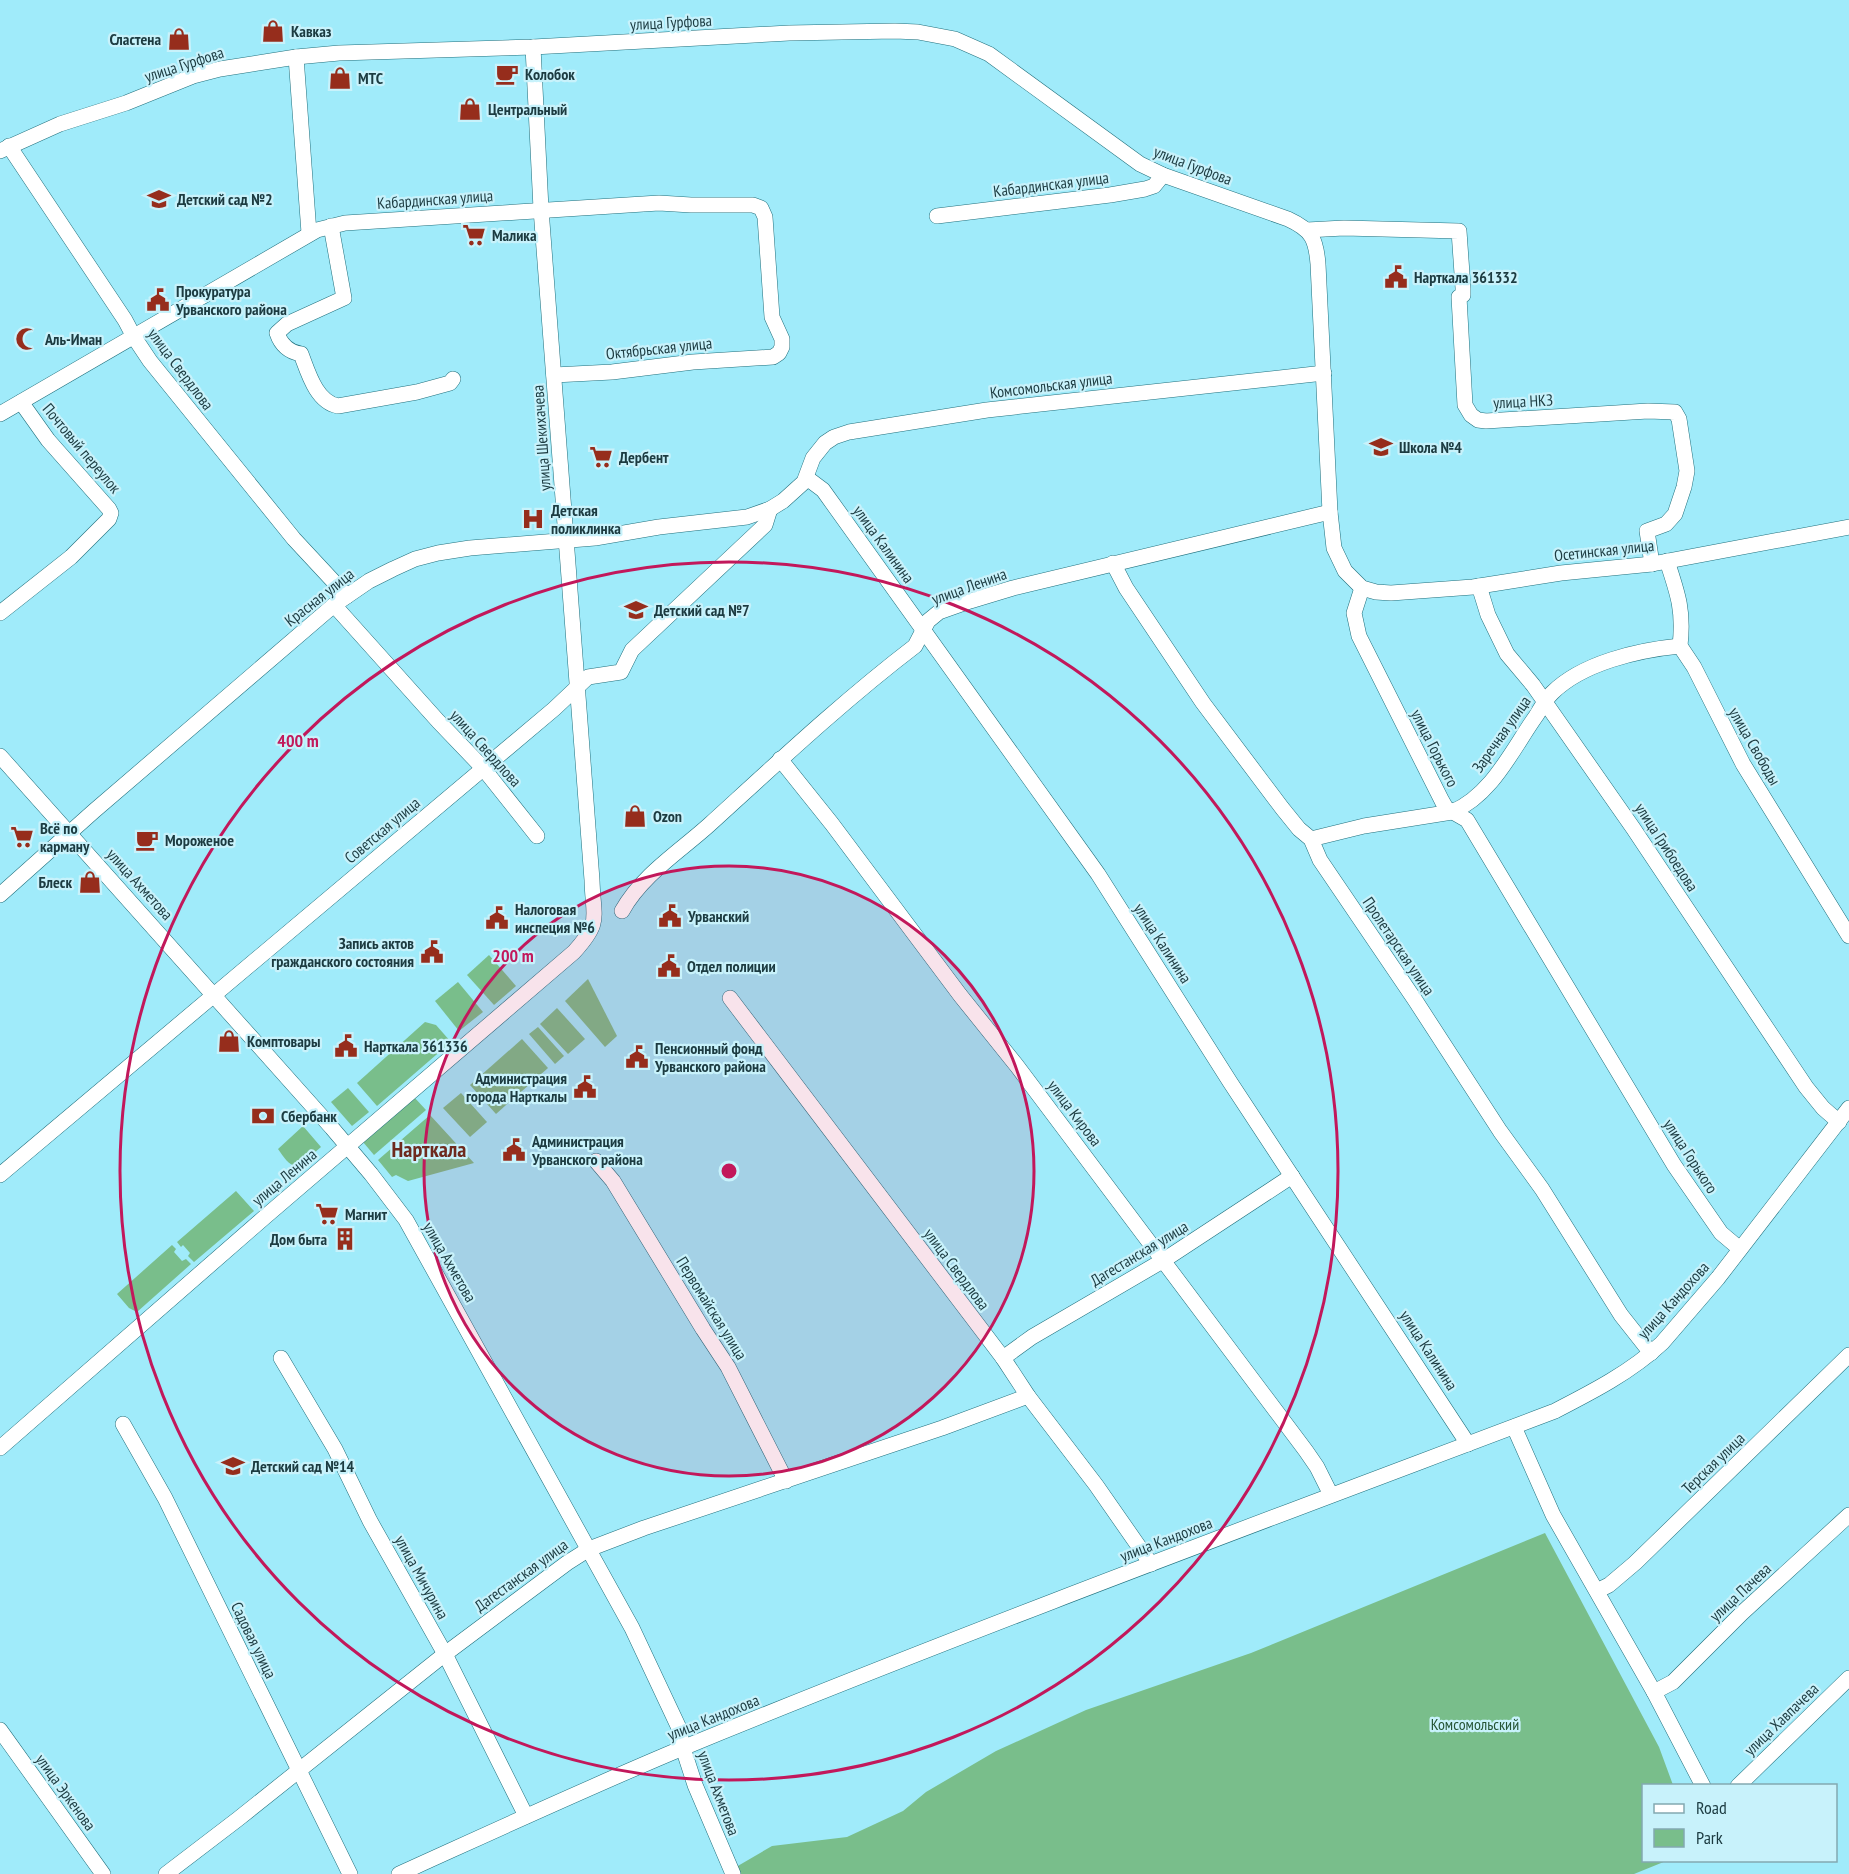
<svg xmlns="http://www.w3.org/2000/svg" width="1849" height="1874" font-family="'PT Sans Narrow',sans-serif">
  <rect width="100%" height="100%" fill="#a0ebfa"/>
  <g fill="#79be8b">
    <polygon points="489,955 516,986 494,1005 467,975"/>
    <polygon points="588,979 617,1036 605,1047 565,1001"/>
    <polygon points="458,982 483,1012 459,1031 435,1001"/>
    <polygon points="557,1008 585,1039 568,1054 540,1024"/>
    <polygon points="425,1022 436,1025 451,1042 377,1106 357,1083"/>
    <polygon points="538,1027 564,1056 555,1064 529,1034"/>
    <polygon points="522,1039 548,1068 496,1114 470,1085"/>
    <polygon points="348,1088 369,1112 352,1126 331,1102"/>
    <polygon points="461,1093 487,1122 470,1137 443,1108"/>
    <polygon points="414,1097 426,1110 374,1155 363,1142"/>
    <polygon points="430,1115 474,1163 408,1181 396,1175 392,1177 378,1160"/>
    <path d="M 303,1126 L 321,1147 L 299,1166 C 289,1167 284,1157 278,1149 Z"/>
    <polygon points="236,1191 254,1211 194,1262 188,1256 190,1253 183,1245 181,1247 177,1242"/>
    <polygon points="172,1245 176,1249 174,1252 182,1261 186,1259 191,1264 137,1312 129,1308 117,1294"/>
    <polygon points="1545,1533 1659,1747 1673,1785 1644,1786 1644,1860 1666,1861 1634,1874 724,1874 772,1846 847,1837 903,1811 926,1792 996,1751 1086,1710 1251,1653"/>
  </g>
  <g fill="none" stroke-linecap="round" stroke-linejoin="round">
    <g stroke="#21707d" stroke-width="16">
      <g id="minor">
        <polyline points="296,57 309,233"/>
        <polyline points="9,146 125,320 134,337 150,361 294,539 347,596"/>
        <path d="M 0,151 L 60,124 L 126,103 L 193,76 L 220,69 L 296,57 L 339,53 L 533,47 L 789,33 L 895,31 L 918,32 L 955,39 L 989,54 L 1140,164 L 1163,175 L 1288,219 C 1312,230 1316,239 1318,264 L 1330,512 L 1334,548 L 1345,571 L 1362,588 L 1376,592 L 1391,593 L 1473,587 L 1561,573 L 1652,564 L 1849,527"/>
        <polyline points="937,216 1110,195 1145,189 1154,186 1163,175"/>
        <path d="M 331,226 L 344,298 L 287,324 L 277,333 C 281,345 289,352 301,354 C 308,372 316,402 338,406 L 417,392 L 450,383 L 453,379"/>
        <polyline points="1307,230 1344,228 1459,231 1463,288 1463,295 1459,297 1465,405 1471,415 1478,420 1486,421 1648,411 1675,412 1679,419 1687,471 1684,487 1675,514 1666,524 1647,531 1652,564"/>
        <polyline points="0,414 317,230 345,223 659,203 691,205 753,205 761,208 765,217 772,317 782,339 782,347 779,353 773,357 693,362 612,372 554,375"/>
        <polyline points="807,478 823,490 1098,874 1230,1082 1468,1444"/>
        <path d="M 1667,561 C 1678,594 1684,611 1680,646 L 1694,667 L 1743,764 L 1849,936"/>
        <polyline points="1113,563 1126,588 1203,703 1282,808 1299,829 1311,839 1320,860 1415,1000 1500,1131 1542,1189 1621,1315 1651,1353"/>
        <polyline points="1479,586 1488,615 1507,654 1533,685 1633,828 1806,1087 1823,1108 1839,1122"/>
        <polyline points="1362,588 1354,613 1359,636 1442,801 1446,808 1467,820 1674,1165 1721,1233 1740,1249"/>
        <polyline points="334,605 438,721 483,768 537,836"/>
        <polyline points="0,613 71,557 109,519 111,513 109,509 48,440 21,402"/>
        <polyline points="0,756 332,1128 371,1174 406,1220 632,1628 679,1728 683,1748 695,1785 733,1874"/>
        <polyline points="780,759 832,824 960,995 1017,1066 1306,1451 1317,1467 1331,1495"/>
        <path d="M 1311,839 L 1364,826 L 1452,812 C 1492,795 1512,750 1536,716 C 1541,708 1545,700 1552,693 C 1582,663 1638,650 1680,646"/>
        <polyline points="0,895 94,811 334,605 369,581 393,569 415,559 438,553 470,548 595,538 659,527 747,517 770,509 783,501 804,482 813,458 825,443 834,437 849,432 987,410 1324,373"/>
        <path d="M 622,911 C 642,875 679,852 709,825 C 776,764 843,701 915,646 L 928,621 L 939,612 L 970,601 L 1013,588 L 1330,512"/>
        <polyline points="730,998 1003,1358 1028,1396 1096,1485 1151,1564"/>
        <polyline points="596,1161 613,1181 703,1329 728,1367 786,1481"/>
        <polyline points="0,1175 554,709 588,677 621,672 632,650 765,525 770,509"/>
        <polyline points="281,1358 335,1449 370,1521 445,1654 526,1816"/>
        <polyline points="1003,1358 1032,1337 1164,1260 1292,1176"/>
        <polyline points="123,1424 165,1498 350,1874"/>
        <polyline points="1514,1427 1553,1515 1654,1692 1703,1786"/>
        <path d="M 0,1448 L 266,1216 L 574,952 C 602,921 593,919 592,880 L 541,209 L 533,47"/>
        <polyline points="1597,1591 1609,1585 1635,1563 1849,1355"/>
        <polyline points="1654,1692 1673,1682 1742,1613 1849,1515"/>
        <polyline points="0,1730 103,1874"/>
        <polyline points="1738,1786 1849,1678"/>
        <polyline points="166,1874 238,1819 445,1654 567,1563 589,1549 644,1528 942,1428 1028,1396"/>
        <path d="M 399,1874 C 494,1831 589,1787 685,1747 C 973,1629 1264,1521 1555,1411 C 1592,1392 1631,1372 1662,1343 L 1718,1278 L 1849,1108"/>
      </g>
    </g>
    <use href="#minor" stroke="#fff" stroke-width="15"/>
  </g>
  <circle cx="729" cy="1171" r="305" fill="#c2185b" fill-opacity=".12"/>
  <g fill="none" stroke="#c2185b" stroke-width="3">
    <circle cx="729" cy="1171" r="305"/>
    <circle cx="729" cy="1171" r="609"/>
  </g>
  <defs>
    <g id="shop-bare" transform="scale(1.8)"><path d="M-5-2.5h2.3a2.7 3.5 0 0 1 5.4 0H5L5.5 6h-11ZM-1.5-2.5h3a1.5 2.3 0 0 0-3 0Z" fill="#962d1c" stroke="#c8f2fb" stroke-width="2.5" paint-order="stroke"/></g>
    <g id="cafe-bare" transform="scale(1.8)"><path d="M-5.5-4.5H6V0H3Q3 3.5 0 3.5H-2.5Q-5.5 3.5-5.5 0ZM3-3.2v2h1.7v-2ZM-6 4.5H4V6H-6Z" fill="#962d1c" stroke="#c8f2fb" stroke-width="2.5" paint-order="stroke"/></g>
    <g id="school-bare" transform="scale(1.8)"><path d="M0-5L7-2L0 1L-7-2ZM-4 1L0 2.5L4 1V4Q0 6-4 4Z" fill="#962d1c" stroke="#c8f2fb" stroke-width="2.5" paint-order="stroke"/></g>
    <g id="supermarket-bare" transform="scale(1.8)"><path d="M-6-5.5h2.5l.6 2H6L4.5 2H-2.5L-4.4-4H-6ZM-1.5 3.2a1.3 1.3 0 1 0 .1 0ZM3 3.2a1.3 1.3 0 1 0 .1 0Z" fill="#962d1c" stroke="#c8f2fb" stroke-width="2.5" paint-order="stroke"/></g>
    <g id="civic-bare" transform="scale(1.8)"><path d="M-.6-6.5H3V-4.5H.6V-3L4-1V1h2V6H-6V1h2V-1L-.6-3ZM-1.2 2.5V6h2.4V2.5Z" fill="#962d1c" stroke="#c8f2fb" stroke-width="2.5" paint-order="stroke"/></g>
    <g id="mosque-bare" transform="scale(1.8)"><path d="M3.5-4.9A6 6 0 1 0 3.5 4.9A5 5 0 1 1 3.5-4.9Z" fill="#962d1c" stroke="#c8f2fb" stroke-width="2.5" paint-order="stroke"/></g>
    <g id="hospital-bare" transform="scale(1.8)"><path d="M-5-5h3v3.5h4V-5h3V5h-3V1.5h-4V5h-3Z" fill="#962d1c" stroke="#c8f2fb" stroke-width="2.5" paint-order="stroke"/></g>
    <g id="bank-bare" transform="scale(1.8)"><path d="M-6-4H6V4H-6ZM0-2.3a2.3 2.3 0 1 0 0 4.6a2.3 2.3 0 1 0 0-4.6Z" fill="#962d1c" stroke="#c8f2fb" stroke-width="2.5" paint-order="stroke"/></g>
    <g id="building-bare" transform="scale(1.8)"><path d="M-4-6H4V6H1V3H-1V6H-4ZM-2.5-4.3h1.7v1.8h-1.7ZM.8-4.3h1.7v1.8H.8ZM-2.5-1h1.7V.8h-1.7ZM.8-1h1.7V.8H.8Z" fill="#962d1c" stroke="#c8f2fb" stroke-width="2.5" paint-order="stroke"/></g>
  </defs>
  <g fill-rule="evenodd">
    <use href="#shop-bare" x="273" y="31"/>
    <use href="#shop-bare" x="179" y="39"/>
    <use href="#cafe-bare" x="507" y="74"/>
    <use href="#shop-bare" x="340" y="78"/>
    <use href="#shop-bare" x="470" y="109"/>
    <use href="#school-bare" x="159" y="199"/>
    <use href="#supermarket-bare" x="474" y="235"/>
    <use href="#civic-bare" x="1396" y="277"/>
    <use href="#civic-bare" x="158" y="300"/>
    <use href="#mosque-bare" x="27" y="339"/>
    <use href="#school-bare" x="1381" y="447"/>
    <use href="#supermarket-bare" x="601" y="457"/>
    <use href="#hospital-bare" x="533" y="519"/>
    <use href="#school-bare" x="636" y="610"/>
    <use href="#shop-bare" x="635" y="816"/>
    <use href="#supermarket-bare" x="22" y="837"/>
    <use href="#cafe-bare" x="147" y="840"/>
    <use href="#shop-bare" x="90" y="882"/>
    <use href="#civic-bare" x="670" y="916"/>
    <use href="#civic-bare" x="497" y="918"/>
    <use href="#civic-bare" x="432" y="952"/>
    <use href="#civic-bare" x="669" y="966"/>
    <use href="#shop-bare" x="229" y="1041"/>
    <use href="#civic-bare" x="346" y="1046"/>
    <use href="#civic-bare" x="637" y="1057"/>
    <use href="#civic-bare" x="585" y="1087"/>
    <use href="#bank-bare" x="263" y="1116"/>
    <use href="#civic-bare" x="514" y="1150"/>
    <use href="#supermarket-bare" x="327" y="1214"/>
    <use href="#building-bare" x="345" y="1239"/>
    <use href="#school-bare" x="233" y="1466"/>
  </g>
  <g text-anchor="middle" dominant-baseline="central" stroke-width="4.5" stroke-linejoin="round" paint-order="stroke">
    <g font-size="16" fill="#1c3b41" stroke="#c8f2fb">
      <text transform="translate(671 22) rotate(-3)">улица Гурфова</text>
      <text transform="translate(184 64) rotate(-18)">улица Гурфова</text>
      <text transform="translate(1193 165) rotate(21)">улица Гурфова</text>
      <text transform="translate(1051 184) rotate(-7)">Кабардинская улица</text>
      <text transform="translate(435 199) rotate(-4)">Кабардинская улица</text>
      <text transform="translate(659 348) rotate(-6)">Октябрьская улица</text>
      <text transform="translate(181 369) rotate(53)">улица Свердлова</text>
      <text transform="translate(1051 385) rotate(-7)">Комсомольская улица</text>
      <text transform="translate(1523 401) rotate(-3)">улица НКЗ</text>
      <text transform="translate(541 438) rotate(-94)">улица Шекихачева</text>
      <text transform="translate(82 448) rotate(50)">Почтовый переулок</text>
      <text transform="translate(884 544) rotate(54)">улица Калинина</text>
      <text transform="translate(1604 550) rotate(-6)">Осетинская улица</text>
      <text transform="translate(969 586) rotate(-20)">улица Ленина</text>
      <text transform="translate(319 597) rotate(-38)">Красная улица</text>
      <text transform="translate(1501 734) rotate(-55)">Заречная улица</text>
      <text transform="translate(1755 746) rotate(60)">улица Свободы</text>
      <text transform="translate(486 748) rotate(48)">улица Свердлова</text>
      <text transform="translate(1435 748) rotate(63)">улица Горького</text>
      <text transform="translate(382 830) rotate(-40)">Советская улица</text>
      <text transform="translate(1667 847) rotate(57)">улица Грибоедова</text>
      <text transform="translate(140 884) rotate(48)">улица Ахметова</text>
      <text transform="translate(1163 943) rotate(57)">улица Калинина</text>
      <text transform="translate(1399 946) rotate(56)">Пролетарская улица</text>
      <text transform="translate(1075 1113) rotate(53)">улица Кирова</text>
      <text transform="translate(1691 1156) rotate(57)">улица Горького</text>
      <text transform="translate(284 1177) rotate(-40)">улица Ленина</text>
      <text transform="translate(1139 1253) rotate(-31)">Дагестанская улица</text>
      <text transform="translate(450 1262) rotate(60)">улица Ахметова</text>
      <text transform="translate(957 1269) rotate(53)">улица Свердлова</text>
      <text transform="translate(1673 1300) rotate(-48)">улица Кандохова</text>
      <text transform="translate(712 1308) rotate(58)">Первомайская улица</text>
      <text transform="translate(1429 1350) rotate(57)">улица Калинина</text>
      <text transform="translate(1713 1463) rotate(-44)">Терская улица</text>
      <text transform="translate(1166 1539) rotate(-21)">улица Кандохова</text>
      <text transform="translate(521 1575) rotate(-36)">Дагестанская улица</text>
      <text transform="translate(422 1577) rotate(61)">улица Мичурина</text>
      <text transform="translate(1740 1592) rotate(-43)">улица Пачева</text>
      <text transform="translate(254 1640) rotate(64)">Садовая улица</text>
      <text transform="translate(713 1717) rotate(-22)">улица Кандохова</text>
      <text transform="translate(1781 1719) rotate(-44)">улица Хавпачева</text>
      <text transform="translate(66 1792) rotate(54)">улица Эркенова</text>
      <text transform="translate(719 1793) rotate(69)">улица Ахметова</text>
    </g>
    <g font-size="16" font-weight="bold" fill="#1c3b41" stroke="#c8f2fb" text-anchor="start">
      <text x="291" y="31">Кавказ</text>
      <text x="161" y="39" text-anchor="end">Сластена</text>
      <text x="525" y="74">Колобок</text>
      <text x="358" y="78">МТС</text>
      <text x="488" y="109">Центральный</text>
      <text x="177" y="199">Детский сад №2</text>
      <text x="492" y="235">Малика</text>
      <text x="1414" y="277">Нарткала 361332</text>
      <text x="176" y="291">Прокуратура<tspan x="176" dy="18">Урванского района</tspan></text>
      <text x="45" y="339">Аль-Иман</text>
      <text x="1399" y="447">Школа №4</text>
      <text x="619" y="457">Дербент</text>
      <text x="551" y="510">Детская<tspan x="551" dy="18">поликлинка</tspan></text>
      <text x="654" y="610">Детский сад №7</text>
      <text x="653" y="816">Ozon</text>
      <text x="40" y="828">Всё по<tspan x="40" dy="18">карману</tspan></text>
      <text x="165" y="840">Мороженое</text>
      <text x="72" y="882" text-anchor="end">Блеск</text>
      <text x="515" y="909">Налоговая<tspan x="515" dy="18">инспеция №6</tspan></text>
      <text x="688" y="916">Урванский</text>
      <text x="414" y="943" text-anchor="end">Запись актов<tspan x="414" dy="18">гражданского состояния</tspan></text>
      <text x="687" y="966">Отдел полиции</text>
      <text x="247" y="1041">Комптовары</text>
      <text x="364" y="1046">Нарткала 361336</text>
      <text x="655" y="1048">Пенсионный фонд<tspan x="655" dy="18">Урванского района</tspan></text>
      <text x="567" y="1078" text-anchor="end">Администрация<tspan x="567" dy="18">города Нарткалы</tspan></text>
      <text x="281" y="1116">Сбербанк</text>
      <text x="532" y="1141">Администрация<tspan x="532" dy="18">Урванского района</tspan></text>
      <text x="345" y="1214">Магнит</text>
      <text x="327" y="1239" text-anchor="end">Дом быта</text>
      <text x="251" y="1466">Детский сад №14</text>
    </g>
    <g font-size="16" fill="#255434" stroke="#c8f2fb">
      <text x="1475" y="1724">Комсомольский</text>
    </g>
    <g font-size="22" font-weight="bold" fill="#6e2a1e" stroke="#c8f2fb">
      <text x="429" y="1149">Нарткала</text>
    </g>
  </g>
  <circle cx="729" cy="1171" r="9" fill="#c2185b" stroke="#c8f2fb" stroke-width="3"/>
  <g font-size="18" text-anchor="middle" font-weight="bold" fill="#c2185b" stroke="#c8f2fb" stroke-width="4.5" stroke-linejoin="round" paint-order="stroke">
    <text x="298" y="747">400 m</text>
    <text x="513" y="962">200 m</text>
  </g>
  <rect x="1642" y="1784" width="195" height="78" fill="#c8f2fb" stroke="#83a9b1" stroke-width="1.5"/>
  <rect x="1654" y="1804" width="30" height="9" fill="#ffffff" stroke="#83a9b1" stroke-width="1.5"/>
  <text x="1696" y="1814" font-size="18" fill="#1c3b41">Road</text>
  <rect x="1654" y="1829" width="30" height="18" fill="#79be8b" stroke="#83a9b1" stroke-width="1.5"/>
  <text x="1696" y="1844" font-size="18" fill="#1c3b41">Park</text>
</svg>
